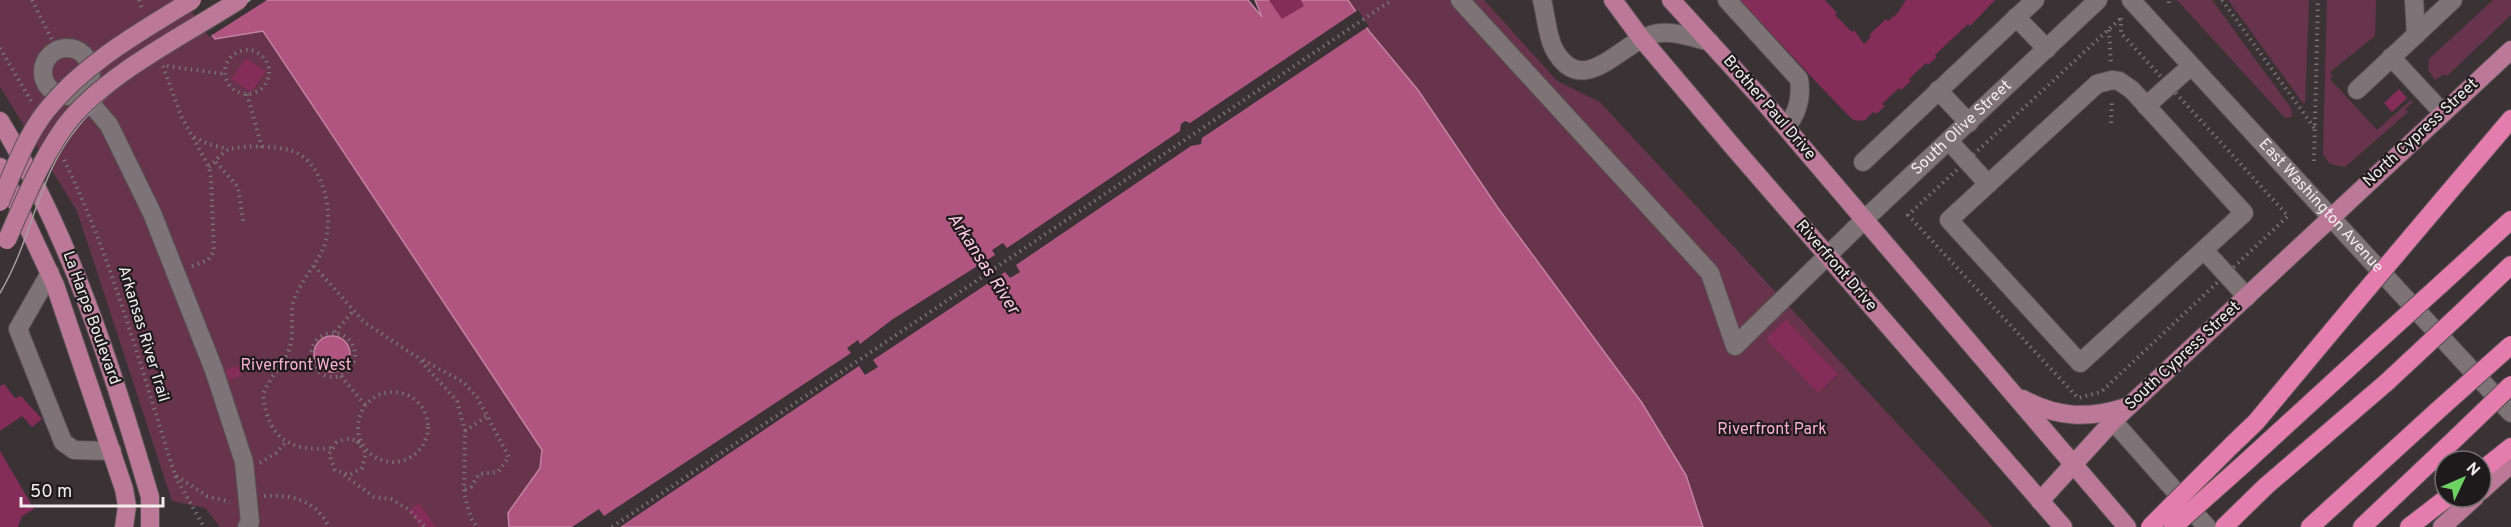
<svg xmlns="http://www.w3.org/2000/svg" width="2511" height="527" font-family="Overpass,sans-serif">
  <rect width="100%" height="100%" fill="#3b3236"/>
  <g fill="#67344c">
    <polygon points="0,0 187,0 260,26 542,450 540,468 508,513 509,527 220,527 205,508 172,501 77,211 0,87"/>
    <polygon points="1348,0 1484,0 1557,81 1600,102 1993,527 1703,527 1686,475 1642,403 1498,208 1418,90 1369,31"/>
    <polygon points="2177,0 2212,0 2291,108 2292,117 2285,118"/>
    <polygon points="2228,0 2309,0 2305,103 2303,103"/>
    <polygon points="2327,0 2376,0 2375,36 2330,72 2333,76 2330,79 2377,130 2411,100 2413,102 2405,109 2408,112 2345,167 2330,164 2323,154"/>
    <polygon points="2493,0 2511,0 2511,15 2447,76 2444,74 2435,80 2428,70 2429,59"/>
  </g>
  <g fill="#b05580" stroke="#c482a1" stroke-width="1.5">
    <polygon points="187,0 1248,0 1262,17 1255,0 1348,0 1369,31 1418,90 1498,208 1642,403 1686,475 1703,527 509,527 508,513 540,468 542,450 263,31 215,39"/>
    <circle cx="332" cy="354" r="18"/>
  </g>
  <g fill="#3b3236">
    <polygon points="184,0 267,0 209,37"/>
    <polygon points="1358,10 1369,26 1202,138 1201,144 1191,146 1016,265 1020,272 1010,278 1005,272 873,360 878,367 865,375 859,366 620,527 572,527 599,509 604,516 851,353 847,348 858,340 860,344 893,319 995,255 992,250 1003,243 1007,248 1180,131 1181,124 1185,121 1190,123"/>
  </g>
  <g fill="#842d59">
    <polygon points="1269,0 1301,0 1304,6 1282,19"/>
    <polygon points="1740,0 1825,0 1837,13 1835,15 1852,32 1854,30 1864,44 1871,37 1869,35 1886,19 1888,21 1897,14 1906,0 1995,0 1970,26 1968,24 1935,55 1937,57 1928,65 1926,63 1909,79 1911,81 1901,90 1899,88 1882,104 1885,106 1876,114 1873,112 1865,120 1858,121 1852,119 1820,86"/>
    <polygon points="246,58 266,71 251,92 231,79"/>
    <polygon points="2399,89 2407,98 2392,112 2384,103"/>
    <polygon points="1786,320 1838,374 1818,393 1766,339"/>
    <polygon points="239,366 242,376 228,380 225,370"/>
    <polygon points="4,384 15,398 21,396 42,419 32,427 22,416 0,431 0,386"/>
    <polygon points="0,451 34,509 22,516 18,527 0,527"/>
    <polygon points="419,503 436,527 420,527 409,511"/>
  </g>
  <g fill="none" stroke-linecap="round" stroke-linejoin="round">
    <g stroke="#585153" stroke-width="20">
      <g id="minor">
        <path id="s1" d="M 1460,0 L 1710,273 L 1735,346 L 1865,219 L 2098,0"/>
        <path d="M 1542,0 C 1546,15 1547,36 1554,49 C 1584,104 1624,36 1660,33 C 1676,31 1694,38 1710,42"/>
        <path d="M 1727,0 L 1799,79 C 1802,98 1798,113 1786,127"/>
        <path id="s2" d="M 2131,0 L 2511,413"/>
        <polyline points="2414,0 2416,35"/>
        <polyline points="2016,17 2047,49"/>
        <circle cx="67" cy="72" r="24"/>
        <polyline points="2391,57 2443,113"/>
        <polygon points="2112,80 2119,81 2132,90 2244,213 2080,363 1949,220 2097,84"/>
        <polyline points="1938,90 1969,123"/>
        <polyline points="2357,90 2453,0"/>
        <polyline points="81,92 109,125 152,213 214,370 244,462 250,522 247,527"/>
        <polyline points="2146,106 2191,66"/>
        <polyline points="1949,141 1988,184"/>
        <polyline points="1863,162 2035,0"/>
        <polyline points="2204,250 2247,297"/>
        <polyline points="50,273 18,329 63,442 74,450 112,451"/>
        <polyline points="2113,421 2207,527"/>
      </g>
    </g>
    <g stroke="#585153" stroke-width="20">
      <g id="major">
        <polyline points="1613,0 1641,38 1734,148 2063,527"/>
        <polyline points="1671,0 1758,95 2127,527"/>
        <path d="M 0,121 C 71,238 112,367 150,497 L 150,527"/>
        <polyline points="0,167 55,285 124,489 127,506 124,527"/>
        <path d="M 2023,399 C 2057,418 2089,419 2126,407"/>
        <polyline points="2481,491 2511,464"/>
        <polyline points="2040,501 2113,421 2511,50"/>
        <polyline points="2442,527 2475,497"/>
      </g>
    </g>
    <g stroke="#585153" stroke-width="20">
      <g id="highway">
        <polyline points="2450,191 2511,119"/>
        <polyline points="2440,285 2511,220"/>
        <polyline points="2462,312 2511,265"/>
        <polyline points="2232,445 2256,422 2357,301"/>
        <polyline points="2246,462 2377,342"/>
        <polyline points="2481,471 2511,447"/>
        <polyline points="2224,527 2266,486 2387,382"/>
        <polyline points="2310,527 2436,412"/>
        <polyline points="2362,527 2457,437"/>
        <polyline points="2409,527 2448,497"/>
      </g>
    </g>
    <g stroke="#797174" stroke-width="4" stroke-dasharray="1.5 4.5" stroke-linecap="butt">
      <polyline points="32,0 57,50"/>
      <polyline points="139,0 143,11"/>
      <polyline points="2222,0 2315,129"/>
      <polyline points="2169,3 2169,0"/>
      <polygon points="2121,18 2121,33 2288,216 2101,392 2078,398 1908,215"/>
      <polyline points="2109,30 2111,64"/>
      <polyline points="0,48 31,101"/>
      <circle cx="247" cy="72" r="22"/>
      <polyline points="163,66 181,116 209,167 211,178 214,251 208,260 190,267"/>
      <polyline points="167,66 225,74"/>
      <polyline points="247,94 262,148"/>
      <polyline points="2111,123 2112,99"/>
      <polyline points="194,137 208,144 228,149"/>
      <path d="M 64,160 C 113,260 141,369 175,475 L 207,496 L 230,502"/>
      <polyline points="2314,161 2318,0"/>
      <polyline points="216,162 238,187 243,221"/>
      <path d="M 209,167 C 215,162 223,151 230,149 C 247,145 273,146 290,150 C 325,160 336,219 323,249 C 315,266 302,280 295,297 C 289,312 294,327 291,342 C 287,363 269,376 263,395 C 268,438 289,452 331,448"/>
      <polyline points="314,266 364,322 417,357 457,401 465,431 464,494 471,518 477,527"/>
      <polyline points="335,332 353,311"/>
      <circle cx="333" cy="355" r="22"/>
      <polyline points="423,360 463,382 477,397 509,457 498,472 479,474 471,487 464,490"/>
      <polyline points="341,376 365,405"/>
      <circle cx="393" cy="427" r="35"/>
      <polyline points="465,431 487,416"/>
      <path d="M 357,441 L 366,453 L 362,468 L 350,475 L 335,470 L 329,454 L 336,443 C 346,437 354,438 362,445"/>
      <polyline points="260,463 276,453 285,443"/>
      <polyline points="344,475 374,497 391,499 408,509 425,527"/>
      <polyline points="175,476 204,527"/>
      <path d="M 264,496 C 291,494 316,500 329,527"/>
      <polyline points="612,527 1392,0"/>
    </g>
    <use href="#minor" stroke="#7e7377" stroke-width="18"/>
    <use href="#major" stroke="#bb7997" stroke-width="18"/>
    <use href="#highway" stroke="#e47dad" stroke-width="18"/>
    <path stroke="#a59da0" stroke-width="1.5" d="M 0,293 C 24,253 33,208 53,166 C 89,88 181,45 250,0"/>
    <g stroke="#585153" stroke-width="20" stroke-linecap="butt">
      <g id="major-bridge">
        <path d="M 0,202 C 13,172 25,138 46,111 C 84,63 140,32 192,0"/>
        <path d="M 7,240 C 24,201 40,161 65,126 C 103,75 185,35 239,0"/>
      </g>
    </g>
    <g stroke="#585153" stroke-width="20" stroke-linecap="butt">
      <g id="highway-bridge">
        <polyline points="2357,301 2450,191"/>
        <polyline points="2377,342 2440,285"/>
        <polyline points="2387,382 2462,312"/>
        <polyline points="2436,412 2511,345"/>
        <polyline points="2457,437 2511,385"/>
        <polyline points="2150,527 2232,445"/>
        <polyline points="2173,527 2246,462"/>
      </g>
    </g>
    <use href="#major-bridge" stroke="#bb7997" stroke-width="18"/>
    <use href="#highway-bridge" stroke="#e47dad" stroke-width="18"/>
  </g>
  <g text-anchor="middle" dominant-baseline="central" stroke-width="4.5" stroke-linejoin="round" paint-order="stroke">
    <g font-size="16" fill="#f2ecee" stroke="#1f1b1d">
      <text transform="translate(1769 108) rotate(49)">Brother Paul Drive</text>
      <text stroke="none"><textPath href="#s1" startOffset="762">South Olive Street</textPath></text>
      <text transform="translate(2421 133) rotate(-43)">North Cypress Street</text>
      <text stroke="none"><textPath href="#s2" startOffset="280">East Washington Avenue</textPath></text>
      <text transform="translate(1836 266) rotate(49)">Riverfront Drive</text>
      <text transform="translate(91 318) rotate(70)">La Harpe Boulevard</text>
      <text transform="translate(143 334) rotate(73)">Arkansas River Trail</text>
      <text transform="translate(2183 356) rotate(-43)">South Cypress Street</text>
    </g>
    <g font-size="16" fill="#fcb1d1" stroke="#1f1b1d">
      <text x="296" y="366">Riverfront West</text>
      <text x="1772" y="430">Riverfront Park</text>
    </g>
    <g font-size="18" font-style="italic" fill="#fecbe0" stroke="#1f1b1d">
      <text transform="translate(983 264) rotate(57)">Arkansas River</text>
    </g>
  </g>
  <g transform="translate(2463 479) rotate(46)"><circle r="28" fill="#1f1b1d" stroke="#736f71" stroke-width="1.5"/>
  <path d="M0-4.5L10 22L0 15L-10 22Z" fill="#6cd362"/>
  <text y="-9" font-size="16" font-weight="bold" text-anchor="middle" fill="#f2ecee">N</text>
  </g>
  <path d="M21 497v9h142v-9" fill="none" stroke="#f2ecee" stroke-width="3"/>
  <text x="30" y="497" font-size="18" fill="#f2ecee" stroke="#1f1b1d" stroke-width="4.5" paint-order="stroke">50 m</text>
</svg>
